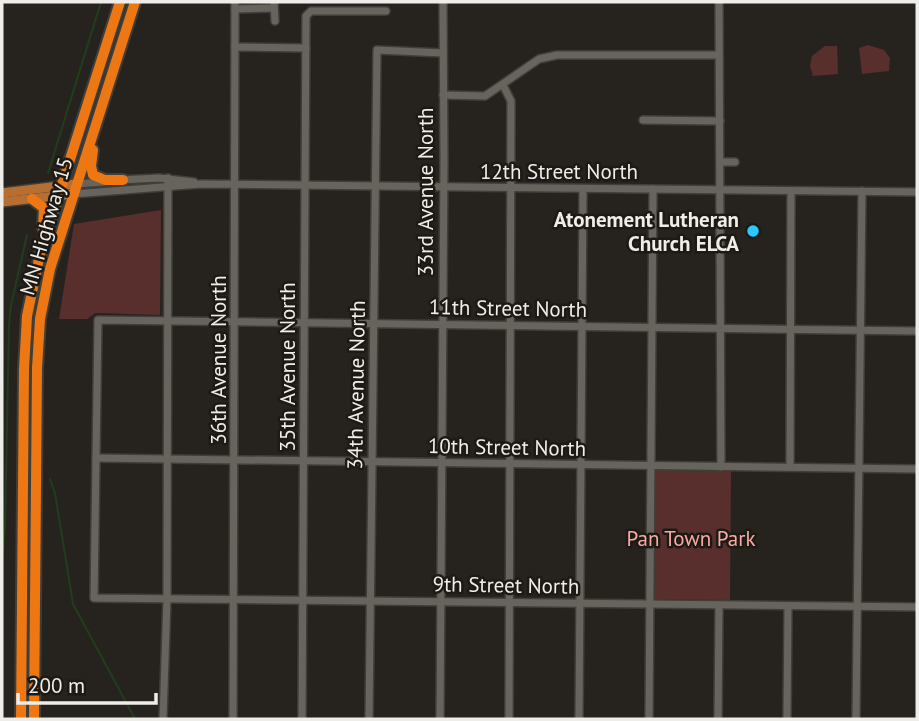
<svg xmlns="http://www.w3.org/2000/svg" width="919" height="721" font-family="'PT Sans',sans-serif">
  <rect width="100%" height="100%" fill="#26231e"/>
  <g fill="#582f2d">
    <polygon points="868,45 884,50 890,58 889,71 862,74 859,48"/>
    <polygon points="825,46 837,46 838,74 813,76 810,66 812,56"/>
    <polygon points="161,210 160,315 95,313 87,319 59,319 74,224"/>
    <polygon points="654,469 731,470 730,600 652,599"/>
  </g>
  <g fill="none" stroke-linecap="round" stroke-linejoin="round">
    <g stroke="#213d1b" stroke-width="2">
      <polyline points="48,173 101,2"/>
      <polyline points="50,479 55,493 73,604 134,717"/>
      <polyline points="2,561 5,527 9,325 11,305 27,235"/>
    </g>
    <g stroke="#403e3a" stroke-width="10">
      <g id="minor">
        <polyline points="274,2 275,21"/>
        <polyline points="719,2 721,467"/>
        <polyline points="235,9 274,8"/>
        <polyline points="235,47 306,48"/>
        <polyline points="503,85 511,101 509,719"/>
        <polyline points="443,95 485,96 539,59 557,55 718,55"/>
        <polyline points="643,120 720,121"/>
        <polyline points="720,162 735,162"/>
        <polyline points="119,180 159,178 194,182"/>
        <polyline points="76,184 103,182"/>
        <polyline points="73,194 201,184 917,192"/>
        <polyline points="917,331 98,320 94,598 917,607"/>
        <polyline points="96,458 917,469"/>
        <polyline points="790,467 791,191"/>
        <polyline points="163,719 167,599 168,178"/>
        <polyline points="233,719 235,2"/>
        <polyline points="302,719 306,16 311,11 386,11"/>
        <polyline points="369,719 377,50 443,53"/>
        <polyline points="440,719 444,160 443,2"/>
        <polyline points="579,719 583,189"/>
        <polyline points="649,719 653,189"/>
        <polyline points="718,719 719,605"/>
        <polyline points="787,719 788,606"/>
        <polyline points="856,719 862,191"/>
      </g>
    </g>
    <g stroke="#403e3a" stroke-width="12">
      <g id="major">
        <polyline points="2,193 76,184"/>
        <polyline points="2,202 73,194"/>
      </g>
    </g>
    <g stroke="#403e3a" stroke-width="14">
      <g id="highway">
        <polyline points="93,150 91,166 93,175 105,180 123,180"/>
        <polyline points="32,199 44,208 43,228"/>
        <polyline points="21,719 24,369 27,316 40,254 120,2"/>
        <polyline points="34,719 37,368 40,319 50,269 135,2"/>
      </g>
    </g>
    <use href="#minor" stroke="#67635d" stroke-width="7"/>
    <use href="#major" stroke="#b76f31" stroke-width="9"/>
    <use href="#highway" stroke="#ec7713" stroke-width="10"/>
  </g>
  <circle fill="#29c8ff" stroke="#1d1a15" stroke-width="2.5" cx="753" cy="231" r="7"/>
  <g text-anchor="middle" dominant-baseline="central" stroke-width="5" stroke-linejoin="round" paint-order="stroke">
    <g font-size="21" fill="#efede9" stroke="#1d1a15">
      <text x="559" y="171">12th Street North</text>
      <text transform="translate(425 192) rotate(-90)">33rd Avenue North</text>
      <text transform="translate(46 226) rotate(-74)">MN Highway 15</text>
      <text transform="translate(508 308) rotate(1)">11th Street North</text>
      <text transform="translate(218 360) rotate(-90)">36th Avenue North</text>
      <text transform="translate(287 367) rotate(-90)">35th Avenue North</text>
      <text transform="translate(356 385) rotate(-89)">34th Avenue North</text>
      <text transform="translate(507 447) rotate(1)">10th Street North</text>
      <text transform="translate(506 585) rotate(1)">9th Street North</text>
    </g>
    <g font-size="21" font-weight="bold" fill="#efede9" stroke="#1d1a15" text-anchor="end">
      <text x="739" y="219">Atonement Lutheran<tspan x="739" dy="24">Church ELCA</tspan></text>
    </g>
    <g font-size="21" fill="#f9a8a3" stroke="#1d1a15">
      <text x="691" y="538">Pan Town Park</text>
    </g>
  </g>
  <rect width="919" height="721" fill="none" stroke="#efede9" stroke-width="7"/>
  <path d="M18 693v10h138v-10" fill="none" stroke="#efede9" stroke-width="3.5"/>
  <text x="28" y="693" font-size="21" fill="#efede9" stroke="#1d1a15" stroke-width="5" paint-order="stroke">200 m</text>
</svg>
